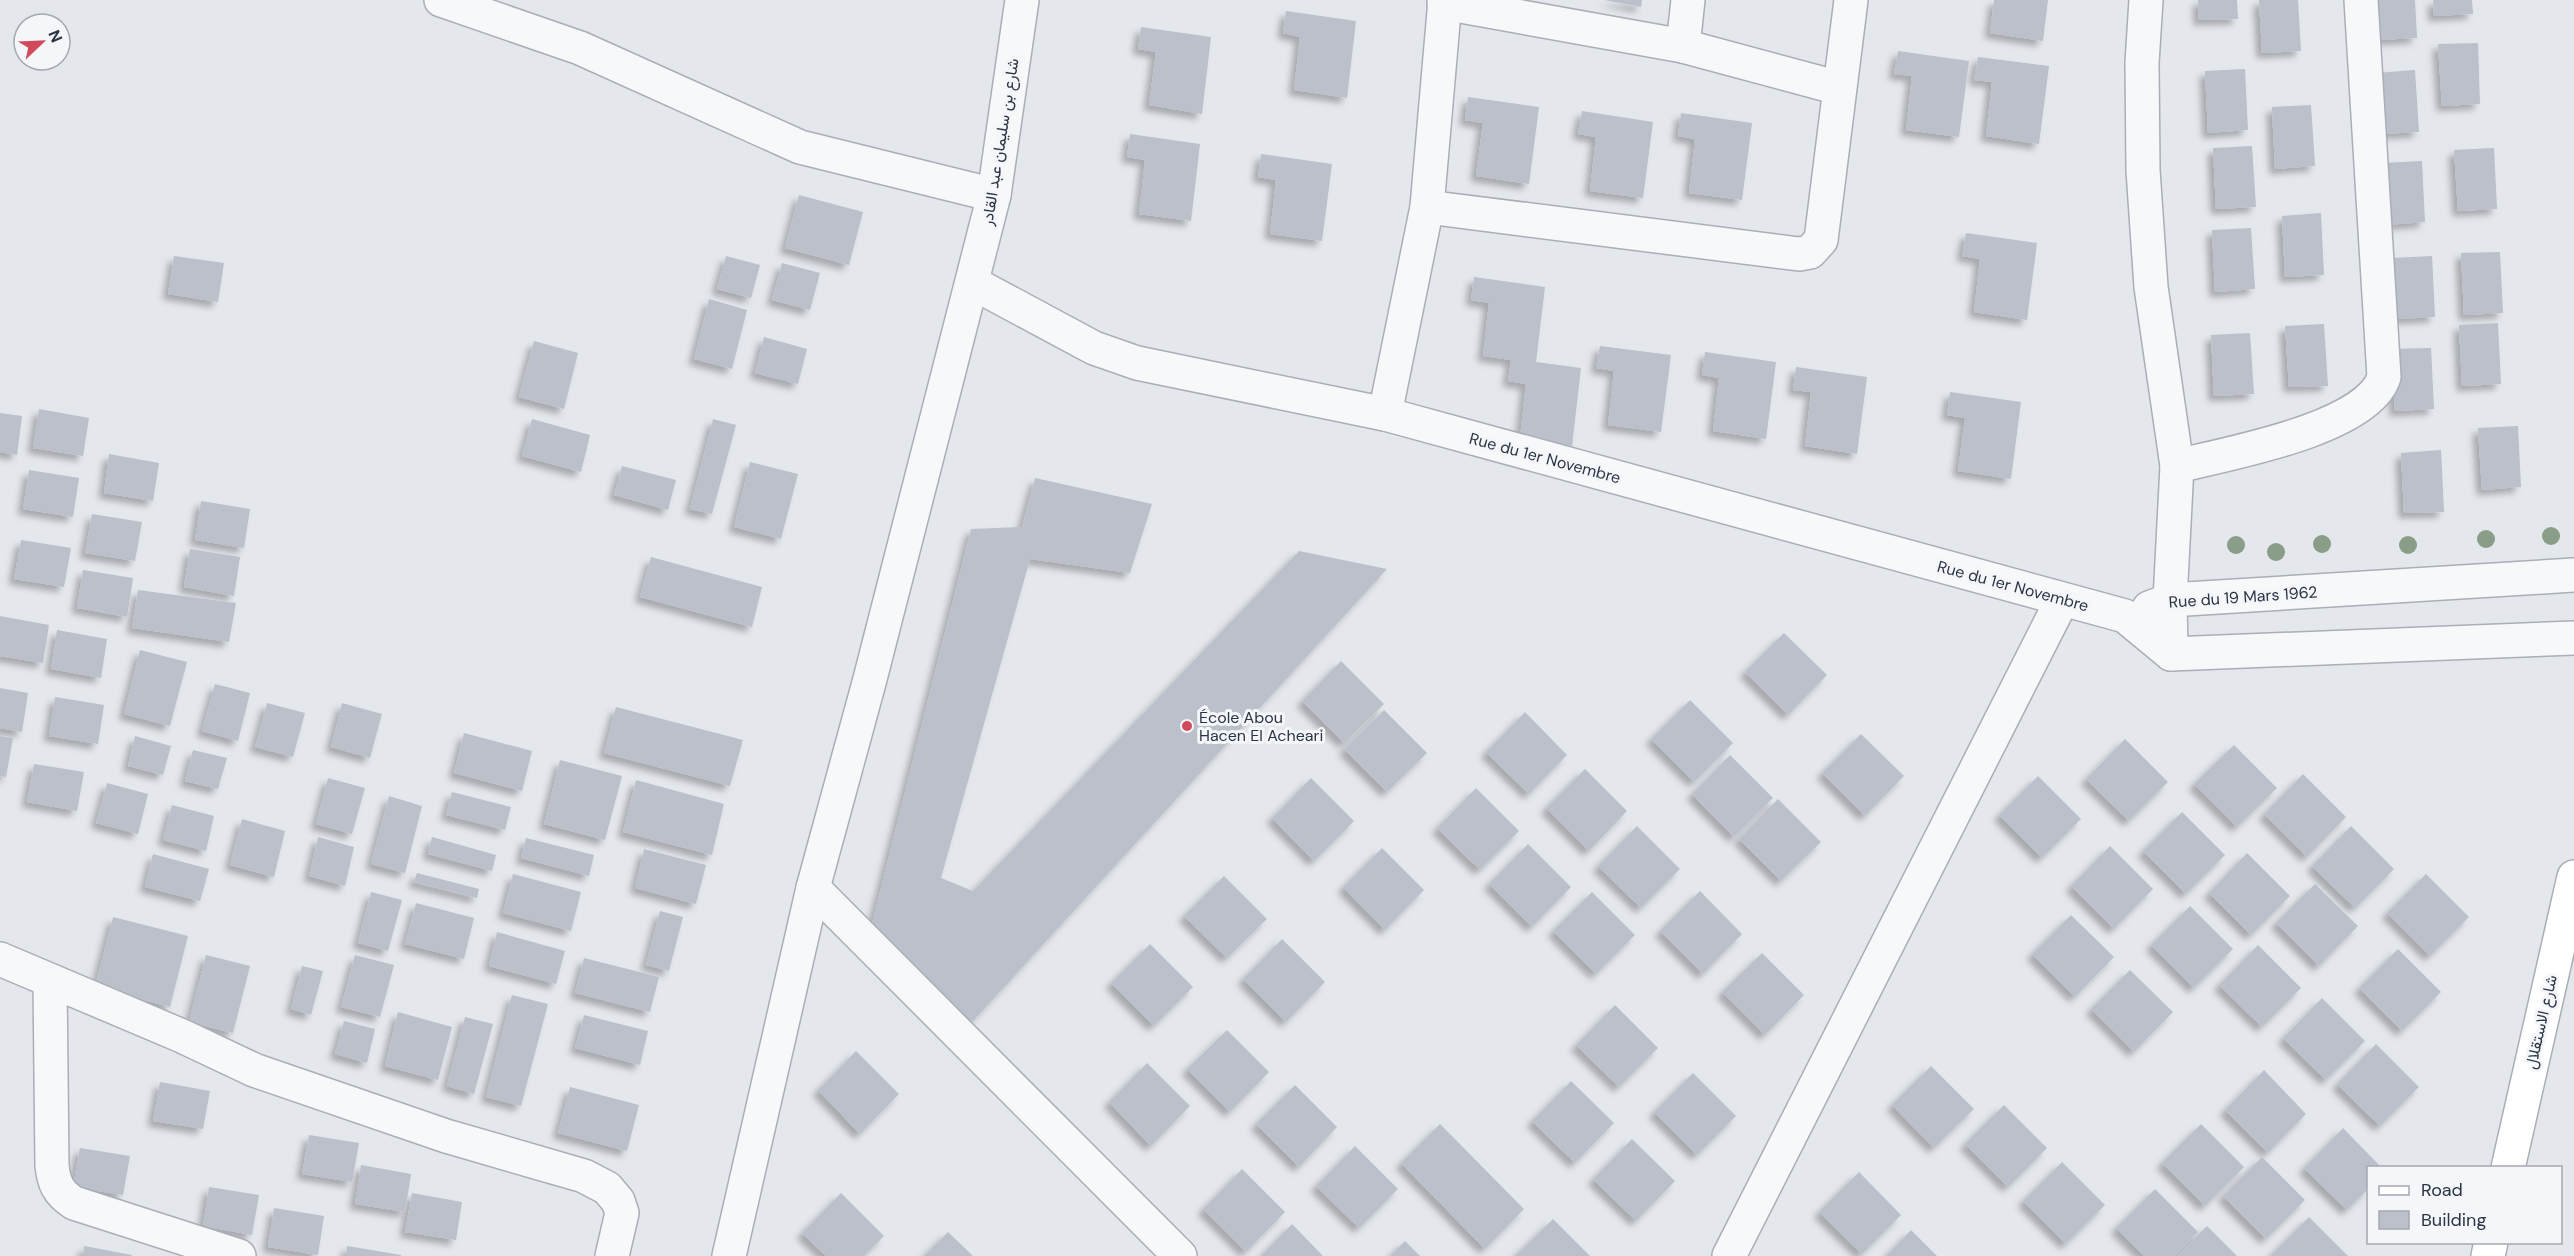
<svg xmlns="http://www.w3.org/2000/svg" width="2574" height="1256" font-family="'DM Sans',Vazirmatn,sans-serif">
  <defs>
    <filter id="shadow"><feDropShadow dx="-5.5" dy="5.5" stdDeviation="3" flood-color="#0004"/></filter>
  </defs>
  <rect width="100%" height="100%" fill="#e4e7ec"/>
  <g fill="#bbc0ca" filter="url(#shadow)">
    <polygon points="1604,0 1642,0 1641,7"/>
    <polygon points="1994,0 2048,0 2043,41 1990,33"/>
    <polygon points="2198,0 2237,0 2238,19 2199,20"/>
    <polygon points="2259,0 2298,0 2301,51 2262,53"/>
    <polygon points="2375,0 2415,0 2417,38 2377,40"/>
    <polygon points="2433,0 2472,0 2473,14 2434,16"/>
    <polygon points="1286,11 1356,21 1347,98 1294,90 1300,37 1283,33"/>
    <polygon points="1141,27 1211,37 1202,114 1149,105 1156,52 1138,49"/>
    <polygon points="2478,43 2480,104 2442,106 2438,44"/>
    <polygon points="1898,51 1969,61 1959,137 1906,130 1912,76 1894,74"/>
    <polygon points="1978,57 2049,66 2039,144 1986,136 1992,82 1974,80"/>
    <polygon points="2245,69 2248,130 2208,133 2205,71"/>
    <polygon points="2415,70 2419,132 2380,134 2376,73"/>
    <polygon points="1468,97 1539,107 1529,184 1476,176 1483,123 1465,120"/>
    <polygon points="2311,105 2315,166 2275,169 2272,107"/>
    <polygon points="1582,111 1653,122 1643,198 1590,191 1596,137 1578,134"/>
    <polygon points="1681,113 1752,123 1742,200 1689,193 1695,139 1678,136"/>
    <polygon points="1130,134 1200,144 1191,221 1139,214 1145,160 1127,157"/>
    <polygon points="2252,146 2256,207 2216,209 2213,148"/>
    <polygon points="2494,148 2497,209 2458,211 2454,150"/>
    <polygon points="1261,154 1332,164 1322,241 1270,234 1276,180 1258,177"/>
    <polygon points="2422,161 2425,222 2386,225 2383,163"/>
    <polygon points="799,195 863,212 849,265 785,248"/>
    <polygon points="2321,213 2324,275 2285,277 2282,216"/>
    <polygon points="2251,228 2255,289 2215,292 2212,230"/>
    <polygon points="1966,233 2037,243 2027,320 1974,312 1980,259 1962,256"/>
    <polygon points="2500,252 2503,313 2464,315 2461,253"/>
    <polygon points="174,256 224,263 218,302 168,294"/>
    <polygon points="726,256 760,265 751,298 717,289"/>
    <polygon points="2432,256 2435,317 2396,319 2393,258"/>
    <polygon points="782,263 820,273 810,310 772,300"/>
    <polygon points="1474,277 1545,287 1536,362 1581,368 1572,446 1520,438 1526,384 1508,381 1511,360 1483,356 1489,303 1471,300"/>
    <polygon points="709,299 747,310 732,369 694,359"/>
    <polygon points="2498,323 2501,384 2462,386 2459,325"/>
    <polygon points="2324,324 2328,386 2289,387 2285,326"/>
    <polygon points="2250,333 2254,394 2214,396 2211,335"/>
    <polygon points="764,337 807,349 798,384 755,373"/>
    <polygon points="534,341 578,353 564,409 519,397"/>
    <polygon points="1600,346 1671,355 1661,432 1608,425 1614,371 1596,368"/>
    <polygon points="2431,348 2434,409 2395,411 2392,349"/>
    <polygon points="1705,352 1776,362 1766,439 1713,431 1719,378 1702,375"/>
    <polygon points="1796,367 1867,377 1857,454 1805,446 1811,392 1793,390"/>
    <polygon points="1950,392 2021,402 2011,479 1958,471 1965,418 1947,415"/>
    <polygon points="39,409 89,418 83,456 33,448"/>
    <polygon points="0,413 22,416 17,455 0,452"/>
    <polygon points="532,419 590,435 581,472 522,456"/>
    <polygon points="713,419 736,425 712,514 690,509"/>
    <polygon points="2518,426 2521,487 2482,490 2478,428"/>
    <polygon points="2441,450 2444,512 2404,513 2401,453"/>
    <polygon points="109,454 159,463 153,501 104,493"/>
    <polygon points="750,462 798,474 781,539 734,527"/>
    <polygon points="622,466 676,480 668,510 614,495"/>
    <polygon points="29,470 79,478 73,517 23,509"/>
    <polygon points="1035,478 1152,504 1130,573 1030,559 941,878 973,891 1299,551 1387,569 973,1021 870,932 971,529 1022,527"/>
    <polygon points="201,501 250,509 244,548 195,540"/>
    <polygon points="92,514 142,522 135,561 85,553"/>
    <polygon points="21,540 71,548 64,587 14,579"/>
    <polygon points="190,549 240,557 234,596 184,587"/>
    <polygon points="651,557 762,587 752,627 640,597"/>
    <polygon points="83,570 133,578 127,617 77,608"/>
    <polygon points="138,590 236,603 229,642 132,628"/>
    <polygon points="0,616 49,625 43,663 0,656"/>
    <polygon points="57,630 107,639 101,678 51,669"/>
    <polygon points="1784,633 1827,675 1788,715 1745,672"/>
    <polygon points="140,650 187,662 170,726 124,714"/>
    <polygon points="1341,661 1384,704 1344,743 1302,701"/>
    <polygon points="215,684 250,693 238,741 202,731"/>
    <polygon points="0,688 28,693 22,732 0,728"/>
    <polygon points="55,697 104,705 98,744 49,736"/>
    <polygon points="1690,700 1733,743 1694,782 1651,739"/>
    <polygon points="267,703 305,713 293,757 255,747"/>
    <polygon points="342,703 382,714 370,758 331,747"/>
    <polygon points="616,707 743,740 730,786 604,753"/>
    <polygon points="1384,710 1427,753 1387,792 1344,749"/>
    <polygon points="1525,712 1567,755 1529,794 1486,752"/>
    <polygon points="464,733 532,751 522,791 454,773"/>
    <polygon points="1861,734 1904,776 1865,816 1822,773"/>
    <polygon points="0,736 13,738 6,777 0,776"/>
    <polygon points="135,736 171,746 163,775 128,766"/>
    <polygon points="2125,739 2168,782 2129,821 2086,779"/>
    <polygon points="2234,745 2277,788 2237,827 2194,784"/>
    <polygon points="193,750 227,758 218,789 185,781"/>
    <polygon points="1730,755 1773,798 1734,837 1692,794"/>
    <polygon points="560,760 622,776 605,840 544,824"/>
    <polygon points="34,764 84,772 77,811 27,802"/>
    <polygon points="1585,769 1627,811 1589,851 1546,808"/>
    <polygon points="2303,774 2346,817 2307,857 2264,814"/>
    <polygon points="2038,776 2081,819 2042,858 1999,815"/>
    <polygon points="328,778 365,788 352,834 316,824"/>
    <polygon points="1311,778 1354,821 1314,861 1272,818"/>
    <polygon points="636,780 724,804 712,855 623,832"/>
    <polygon points="107,783 148,794 138,834 96,823"/>
    <polygon points="1476,788 1519,831 1480,870 1437,828"/>
    <polygon points="452,792 511,807 505,830 446,815"/>
    <polygon points="389,796 422,806 405,873 371,864"/>
    <polygon points="1778,799 1821,842 1781,881 1739,839"/>
    <polygon points="172,805 214,816 206,851 163,840"/>
    <polygon points="2182,812 2225,855 2186,894 2143,851"/>
    <polygon points="242,819 285,831 274,877 230,865"/>
    <polygon points="1637,826 1680,869 1641,908 1598,866"/>
    <polygon points="2351,826 2394,869 2355,908 2312,866"/>
    <polygon points="318,837 354,847 345,886 309,876"/>
    <polygon points="432,837 496,855 492,871 428,854"/>
    <polygon points="526,838 594,855 589,876 521,858"/>
    <polygon points="1528,844 1571,887 1532,927 1489,884"/>
    <polygon points="2110,846 2153,889 2114,929 2071,886"/>
    <polygon points="1382,848 1424,890 1385,930 1343,887"/>
    <polygon points="644,849 706,865 696,904 635,888"/>
    <polygon points="2247,853 2290,896 2251,935 2209,893"/>
    <polygon points="153,854 209,869 200,901 145,887"/>
    <polygon points="417,873 479,889 477,898 414,882"/>
    <polygon points="513,874 581,892 571,931 503,913"/>
    <polygon points="2426,874 2469,917 2430,956 2387,913"/>
    <polygon points="1224,876 1267,919 1227,958 1184,916"/>
    <polygon points="2315,884 2358,926 2319,966 2276,923"/>
    <polygon points="1700,891 1742,934 1703,974 1660,931"/>
    <polygon points="371,892 402,900 388,951 358,943"/>
    <polygon points="1592,892 1635,935 1596,974 1553,931"/>
    <polygon points="416,903 474,918 464,959 405,944"/>
    <polygon points="2190,906 2233,949 2194,988 2151,945"/>
    <polygon points="660,911 683,917 669,971 646,965"/>
    <polygon points="2071,915 2114,957 2075,997 2032,954"/>
    <polygon points="113,917 188,936 170,1007 95,987"/>
    <polygon points="497,932 565,951 556,984 489,966"/>
    <polygon points="1282,939 1325,982 1286,1022 1243,979"/>
    <polygon points="1150,944 1193,987 1154,1026 1111,983"/>
    <polygon points="2258,945 2301,988 2262,1027 2219,985"/>
    <polygon points="2398,949 2441,992 2402,1031 2359,988"/>
    <polygon points="1762,953 1804,995 1765,1035 1722,992"/>
    <polygon points="206,955 250,966 233,1033 189,1022"/>
    <polygon points="355,955 394,965 380,1017 341,1007"/>
    <polygon points="584,958 659,977 650,1012 575,993"/>
    <polygon points="302,966 323,971 311,1015 291,1009"/>
    <polygon points="2130,970 2173,1012 2134,1052 2091,1009"/>
    <polygon points="512,995 548,1004 521,1106 486,1097"/>
    <polygon points="2322,998 2365,1041 2326,1080 2283,1038"/>
    <polygon points="1615,1005 1658,1048 1619,1087 1576,1045"/>
    <polygon points="398,1012 452,1027 438,1080 385,1066"/>
    <polygon points="584,1015 648,1031 640,1065 575,1048"/>
    <polygon points="465,1017 493,1024 474,1094 447,1086"/>
    <polygon points="344,1021 375,1029 367,1063 335,1054"/>
    <polygon points="1227,1030 1269,1072 1230,1112 1187,1069"/>
    <polygon points="2376,1044 2419,1087 2380,1126 2337,1084"/>
    <polygon points="856,1051 899,1094 860,1134 818,1090"/>
    <polygon points="1147,1063 1190,1106 1151,1146 1109,1102"/>
    <polygon points="1931,1066 1974,1109 1934,1148 1892,1105"/>
    <polygon points="2264,1070 2306,1114 2268,1153 2225,1110"/>
    <polygon points="1693,1073 1736,1116 1697,1155 1654,1112"/>
    <polygon points="1571,1081 1614,1123 1575,1163 1532,1121"/>
    <polygon points="160,1082 210,1091 203,1129 153,1121"/>
    <polygon points="1295,1085 1337,1127 1299,1167 1256,1124"/>
    <polygon points="570,1087 639,1105 627,1151 558,1133"/>
    <polygon points="2004,1105 2047,1148 2008,1187 1965,1144"/>
    <polygon points="1440,1124 1524,1209 1485,1249 1401,1163"/>
    <polygon points="2201,1124 2244,1167 2205,1206 2162,1163"/>
    <polygon points="2343,1128 2382,1168 2368,1168 2368,1189 2347,1210 2304,1168"/>
    <polygon points="309,1135 359,1143 352,1182 302,1174"/>
    <polygon points="1632,1139 1675,1181 1636,1221 1593,1179"/>
    <polygon points="1355,1146 1398,1189 1359,1228 1316,1186"/>
    <polygon points="80,1148 130,1156 123,1195 73,1187"/>
    <polygon points="2262,1157 2305,1200 2266,1239 2223,1196"/>
    <polygon points="2062,1162 2105,1205 2066,1244 2023,1201"/>
    <polygon points="361,1165 411,1174 405,1212 355,1204"/>
    <polygon points="1242,1169 1285,1212 1246,1252 1203,1209"/>
    <polygon points="1859,1172 1901,1215 1862,1254 1819,1212"/>
    <polygon points="209,1187 259,1195 252,1235 203,1226"/>
    <polygon points="2155,1189 2198,1232 2174,1256 2144,1256 2116,1228"/>
    <polygon points="412,1193 462,1202 456,1240 405,1232"/>
    <polygon points="841,1193 884,1236 864,1256 826,1256 802,1233"/>
    <polygon points="274,1208 324,1216 318,1255 268,1247"/>
    <polygon points="2309,1217 2348,1256 2270,1256"/>
    <polygon points="1553,1219 1590,1256 1515,1256"/>
    <polygon points="1292,1224 1323,1256 1261,1256"/>
    <polygon points="2207,1226 2237,1256 2177,1256"/>
    <polygon points="1911,1230 1937,1256 1886,1256"/>
    <polygon points="948,1232 973,1256 924,1256"/>
    <polygon points="1405,1241 1420,1256 1390,1256"/>
    <polygon points="84,1246 132,1255 132,1256 83,1256"/>
    <polygon points="347,1246 401,1255 401,1256 346,1256"/>
  </g>
  <g fill="none" stroke-linecap="round" stroke-linejoin="round">
    <g stroke="#a9aeb7" stroke-width="36">
      <g id="street">
        <polyline points="441,0 580,48 800,147 994,195"/>
        <polyline points="2146,0 2142,63 2143,170 2151,287 2177,466 2170,600 2171,654"/>
        <polyline points="1444,3 1683,46 1839,88"/>
        <polyline points="1683,46 1688,0"/>
        <polyline points="1427,207 1799,254 1810,252 1821,240 1851,0"/>
        <polyline points="973,283 1094,348 1137,363 1385,414 2125,616 2171,654 2574,638"/>
        <polyline points="1385,414 1427,207 1445,0"/>
        <path d="M 2177,466 C 2226,454 2368,429 2384,377 L 2361,0"/>
        <polyline points="2149,608 2170,600 2574,575"/>
        <polyline points="813,888 1180,1256"/>
        <polyline points="0,959 182,1036 254,1070 446,1136 584,1176 607,1188 618,1201 622,1213 612,1256"/>
        <path d="M 50,981 L 52,1166 C 54,1183 58,1193 74,1203 L 239,1256"/>
        <polyline points="729,1256 813,888 870,679 994,195 1022,0"/>
        <polyline points="1729,1256 2062,600"/>
      </g>
    </g>
    <g stroke="#a9aeb7" stroke-width="36">
      <g id="secondary">
        <polyline points="2508,1168 2574,877"/>
        <polyline points="2488,1256 2491,1242"/>
      </g>
    </g>
    <use href="#street" stroke="#f7f8fa" stroke-width="33"/>
    <use href="#secondary" stroke="#fff" stroke-width="33"/>
  </g>
  <g fill="#899d89">
    <circle cx="2551" cy="536" r="9"/>
    <circle cx="2486" cy="539" r="9"/>
    <circle cx="2322" cy="544" r="9"/>
    <circle cx="2236" cy="545" r="9"/>
    <circle cx="2408" cy="545" r="9"/>
    <circle cx="2276" cy="552" r="9"/>
  </g>
  <circle fill="#d1495b" stroke="#f4f6f9" stroke-width="2" cx="1187" cy="726" r="6"/>
  <g text-anchor="middle" dominant-baseline="central" stroke-width="6" stroke-linejoin="round" paint-order="stroke">
    <g font-size="16" fill="#2b3445" stroke="#f4f6f9">
      <text transform="translate(1000 142) rotate(-81)">شارع بن سليمان عبد القادر</text>
      <text transform="translate(1545 458) rotate(15)">Rue du 1er Novembre</text>
      <text transform="translate(2013 586) rotate(15)">Rue du 1er Novembre</text>
      <text transform="translate(2243 597) rotate(-4)">Rue du 19 Mars 1962</text>
      <text transform="translate(2541 1022) rotate(-77)">شارع الاستقلال</text>
    </g>
    <g font-size="16" fill="#2b3445" stroke="#f4f6f9" text-anchor="start">
      <text x="1199" y="717">École Abou<tspan x="1199" dy="18">Hacen El Acheari</tspan></text>
    </g>
  </g>
  <rect x="2367" y="1166" width="195" height="78" fill="#f4f6f9" stroke="#a4a8b1" stroke-width="1.5"/>
  <rect x="2379" y="1186" width="30" height="9" fill="#ffffff" stroke="#a4a8b1" stroke-width="1.5"/>
  <text x="2421" y="1196" font-size="18" fill="#2b3445">Road</text>
  <rect x="2379" y="1211" width="30" height="18" fill="#bbc0ca" stroke="#a4a8b1" stroke-width="1.5"/>
  <text x="2421" y="1226" font-size="18" fill="#2b3445">Building</text>
  <g transform="translate(42 42) rotate(67)"><circle r="28" fill="#f4f6f9" stroke="#a4a8b1" stroke-width="1.5"/>
  <path d="M0-4.5L10 22L0 15L-10 22Z" fill="#d1495b"/>
  <text y="-9" font-size="16" font-weight="bold" text-anchor="middle" fill="#2b3445">N</text>
  </g>
</svg>
